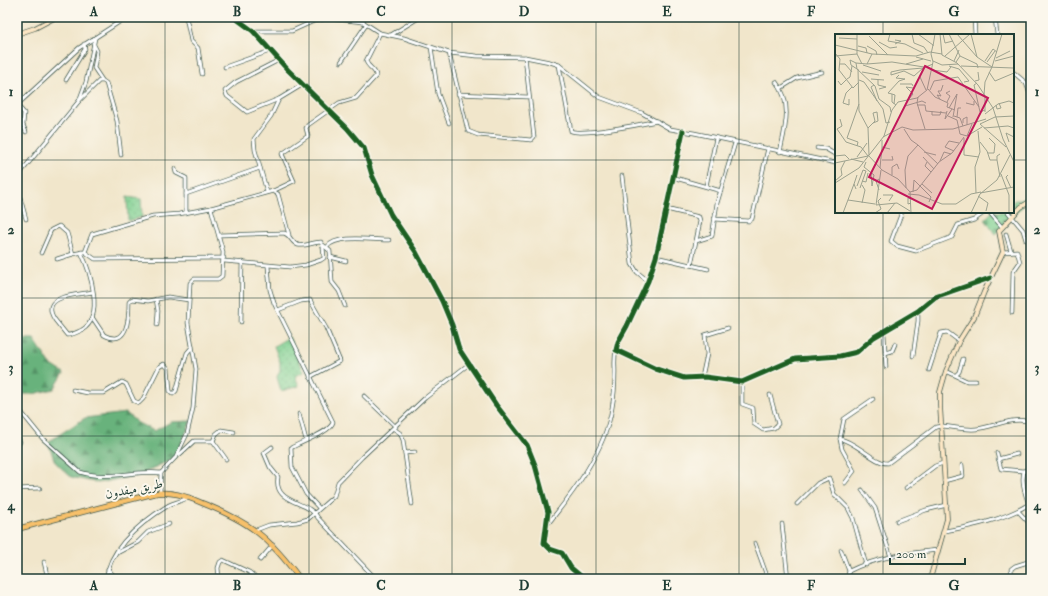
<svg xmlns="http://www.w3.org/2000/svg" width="1048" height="596" font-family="'IM FELL Double Pica',Amiri,serif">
  <defs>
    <pattern id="forest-firs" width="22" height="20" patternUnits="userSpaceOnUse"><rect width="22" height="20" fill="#67b27b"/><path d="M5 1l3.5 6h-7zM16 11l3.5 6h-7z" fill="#549266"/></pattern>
    <pattern id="cemetery-stones" width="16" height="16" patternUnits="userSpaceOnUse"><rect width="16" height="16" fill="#7fd091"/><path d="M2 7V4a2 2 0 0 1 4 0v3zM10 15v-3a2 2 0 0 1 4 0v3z" fill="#67aa77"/></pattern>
    <pattern id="park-dots" width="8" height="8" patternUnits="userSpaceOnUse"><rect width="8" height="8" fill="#7fd091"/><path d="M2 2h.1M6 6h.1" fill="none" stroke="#67aa77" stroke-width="1.8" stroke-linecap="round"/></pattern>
  </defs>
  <rect width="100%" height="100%" fill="#fbf7ec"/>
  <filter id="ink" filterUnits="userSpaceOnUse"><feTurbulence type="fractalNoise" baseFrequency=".025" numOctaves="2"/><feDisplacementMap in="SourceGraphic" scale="8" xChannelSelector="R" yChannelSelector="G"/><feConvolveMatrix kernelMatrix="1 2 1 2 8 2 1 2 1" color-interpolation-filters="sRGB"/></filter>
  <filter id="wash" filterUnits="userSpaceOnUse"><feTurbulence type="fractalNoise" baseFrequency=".012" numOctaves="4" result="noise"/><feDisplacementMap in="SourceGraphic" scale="16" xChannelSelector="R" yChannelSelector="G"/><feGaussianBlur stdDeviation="0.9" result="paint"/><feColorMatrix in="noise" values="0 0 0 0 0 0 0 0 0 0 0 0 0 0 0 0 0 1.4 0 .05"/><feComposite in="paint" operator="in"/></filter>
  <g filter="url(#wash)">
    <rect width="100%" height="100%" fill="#f1e6cb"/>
    <g fill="url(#forest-firs)" stroke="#437858">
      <polygon points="23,339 34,339 50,364 64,373 54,389 33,394 17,394 17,342"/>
      <polygon points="126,413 138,423 154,431 171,422 191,421 176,457 140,475 98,483 71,477 55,462 48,442 85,418"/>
    </g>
    <polygon fill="url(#cemetery-stones)" stroke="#4f8662" points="1027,197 1028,201 995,234 985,219 992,212 1013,212 1013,201"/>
    <g fill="url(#park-dots)" stroke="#4f8662">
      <polygon points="127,197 141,199 142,217 128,221"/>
      <polygon points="289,337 304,372 295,376 299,386 281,391 277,377 280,370 280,362 274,346"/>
    </g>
  </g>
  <g filter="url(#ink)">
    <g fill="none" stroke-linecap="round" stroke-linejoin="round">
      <g stroke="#3e564b" stroke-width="4.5">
        <g id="street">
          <polyline points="186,17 191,41 198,48 202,74"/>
          <polyline points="974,17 975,35"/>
          <polyline points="995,17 997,35"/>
          <polyline points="253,31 292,31 314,21 327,18 363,22 360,17"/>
          <polyline points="380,33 404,38 449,53 477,56 525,57 550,62 559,65 599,97 642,113 670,129 694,133 836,163"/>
          <polyline points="391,35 420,17"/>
          <polyline points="93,43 97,51 94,68 102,80"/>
          <polyline points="431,47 438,94 449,123"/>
          <polyline points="449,53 468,131 478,135 531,140 534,137 525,57"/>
          <polyline points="279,60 236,82 225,91 227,96 247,112 279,99"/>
          <polyline points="341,62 366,25"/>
          <path d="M 559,65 L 571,131 C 582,136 643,124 657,121"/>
          <polyline points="225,67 270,51"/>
          <polyline points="1013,72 1026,83 1031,97"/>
          <polyline points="66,80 85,49 84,44"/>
          <path d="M 776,82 C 793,102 785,129 780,152"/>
          <polyline points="781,88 797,78 822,72"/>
          <polyline points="458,94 529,97"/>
          <polyline points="79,101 99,81 103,81 106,83 117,121 121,155"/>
          <polyline points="17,105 79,48 127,17"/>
          <polyline points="17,105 24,113 23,125 26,132"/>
          <polyline points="683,131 656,257 648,281 627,326 618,342 616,350 656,369 684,378 705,377 742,382 795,359 840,356 857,352 874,337 918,311 935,297 990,278"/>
          <polyline points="817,148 826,149 836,155"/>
          <polyline points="175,169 176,173 186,178 186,194 260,168"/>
          <polyline points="21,173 18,190 26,219"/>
          <polyline points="622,176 632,264 637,272 648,281"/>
          <polyline points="17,177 79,101 86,82 95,38"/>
          <polyline points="672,177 721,191"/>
          <polyline points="706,186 716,138"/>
          <polyline points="273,191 278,194 289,235"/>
          <polyline points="267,192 255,150 254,139 271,116 279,99 302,85"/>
          <polyline points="666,209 699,217 700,221 696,241"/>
          <polyline points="902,212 891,241 897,246 916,251 952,237 958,225 974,220 985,212"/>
          <polyline points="989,212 1002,227"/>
          <polyline points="1008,212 1023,230 1026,240"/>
          <polyline points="186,213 186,194"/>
          <polyline points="714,219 749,221 752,219 768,148"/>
          <polyline points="1006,234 1011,251"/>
          <path d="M 219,235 L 284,233 C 291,235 291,243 298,245 C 305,247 313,242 321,242 L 323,247 L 324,258 L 321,260 L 306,265 L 290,267 L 224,261"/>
          <polyline points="323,245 330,251 332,282 339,291 345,306"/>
          <path d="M 327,247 C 336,234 373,240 389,240"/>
          <path d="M 81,252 C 90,271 105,317 82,330 C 77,332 73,335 67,335 C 63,330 59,325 55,320 C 38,295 77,295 93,292"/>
          <polyline points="1003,252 1017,251 1020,262 1013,272 1012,313"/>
          <polyline points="41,253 51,230 59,226 67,233 73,254 83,252"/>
          <polyline points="330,257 346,261"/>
          <polyline points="656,257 708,269"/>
          <path d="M 224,258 L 95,259 L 85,252 L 92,234 L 153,216 L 179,214 L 211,208 L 273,191 L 294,181 L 282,154 L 308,136 L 306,128 L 308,125 L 339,103 L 356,98 L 376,76 C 376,69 368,68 366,61 L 380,33 L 363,22"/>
          <polyline points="57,259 73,254"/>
          <polyline points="691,265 696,241 712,236 717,203 735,143"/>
          <path d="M 268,266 L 270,290 L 274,303 L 333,422 C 331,432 301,442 291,448 L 292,467 L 306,494 L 319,508"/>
          <polyline points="156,299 158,311 157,325"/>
          <polyline points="278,310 301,301 310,300 326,328 340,361 310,377"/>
          <path d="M 92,317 L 104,335 C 128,348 129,317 129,302 L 132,299 L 148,301 L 168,297 L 189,300"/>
          <polyline points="241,322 242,262"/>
          <polyline points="880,333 884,334 886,367"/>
          <polyline points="885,353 892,351 895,344"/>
          <polyline points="913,356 918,321 918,311"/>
          <polyline points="929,370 941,333 947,332 959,341"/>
          <polyline points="946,371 967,381 976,381"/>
          <polyline points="956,375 959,372 963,359"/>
          <polyline points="702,377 707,354 705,335 728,328"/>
          <polyline points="742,382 742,404 753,408 754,424 763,430 774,428 778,424 770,395"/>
          <polyline points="73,390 88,393 104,393 122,382 126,384 134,401 139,403 143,399 159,367 164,364 168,368 170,391 173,394 176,391 187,353 192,347"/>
          <polyline points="364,396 396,427"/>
          <path d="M 873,399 L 844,419 L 840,439 C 855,441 875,464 888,463 L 936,427 L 942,426"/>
          <path d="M 17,407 L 43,439 L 80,472 C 106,481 135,470 161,473"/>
          <polyline points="299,414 306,440"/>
          <path d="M 942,426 C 954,427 964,430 976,429 C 995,427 1012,416 1031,422"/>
          <polyline points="394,429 400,433 403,440 412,504"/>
          <polyline points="17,435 20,442 17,446"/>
          <polyline points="840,439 842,449 854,471 845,483"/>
          <polyline points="213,441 216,434 221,430 234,432"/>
          <path d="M 272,447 L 264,453 L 270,467 L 278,477 C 273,505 309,500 318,518 L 376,579"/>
          <polyline points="405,453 415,452"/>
          <polyline points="997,453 1001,469 1024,471"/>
          <polyline points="179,455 194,441 213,441 226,459"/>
          <polyline points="998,459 1017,454"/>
          <polyline points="944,481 963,476 962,465"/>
          <polyline points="906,488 935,466 943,463"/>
          <polyline points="17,489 40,488"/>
          <polyline points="862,490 875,508 891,557"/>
          <polyline points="160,492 161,473 176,457 187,434 193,408 196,369 188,323 190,283 194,279 218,279 222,276 223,252 211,208"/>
          <polyline points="797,504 818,483 829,478 834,494 848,508 853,518 866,565"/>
          <path d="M 1029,505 C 1025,493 1021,483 1024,471 L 1031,467"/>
          <polyline points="1018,511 1031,525"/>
          <polyline points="897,521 926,510 947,505"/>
          <polyline points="782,524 788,579"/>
          <path d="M 547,525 C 573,493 605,451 612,408 C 614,397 615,384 615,372 C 615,365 614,358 616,350"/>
          <polyline points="256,530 269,525 297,522 308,519 334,496 338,482 362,457 425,398 469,364"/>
          <path d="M 945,531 C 974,526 1006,519 1031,503"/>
          <polyline points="755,543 768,579"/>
          <polyline points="841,550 849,571"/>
          <polyline points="119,552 138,542 148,532 169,524"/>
          <polyline points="260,560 273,545"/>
          <polyline points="44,562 48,579"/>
          <polyline points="108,569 116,579"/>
          <path d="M 106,579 C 110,547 143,521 169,505 C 175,502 183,501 189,497"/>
          <polyline points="219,579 218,568 220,562 223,560 249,572 257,579"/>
          <path d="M 847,579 L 849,571 C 877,557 907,553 938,550"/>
          <polyline points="1012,579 1011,569 1015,566 1031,561"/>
        </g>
      </g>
      <g stroke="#3e564b" stroke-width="5.5">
        <g id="secondary">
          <polyline points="234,17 253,31 288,70 347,128 364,148 372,175 391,215 416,252 442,301 452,325 459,349 496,405 527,445 535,465 548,512 544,543 550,549 562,553 571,568 584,579"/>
          <polyline points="17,34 35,28 56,17"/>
          <polyline points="930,579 947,519 940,406 940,392 946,371 959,341 974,317 984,292 1003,252 999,231 1021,207 1031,201"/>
        </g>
      </g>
      <g stroke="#3e564b" stroke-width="6">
        <path id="primary" d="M 17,529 L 152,494 C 170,490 186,496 202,503 C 250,522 269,537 300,579"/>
      </g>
      <use href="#street" stroke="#fff" stroke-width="3"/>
      <use href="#secondary" stroke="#fce6c4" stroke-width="4"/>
      <use href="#primary" stroke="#f7c06b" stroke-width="4.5"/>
      <g stroke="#fbf7ec" stroke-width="8">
        <g id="cycleway">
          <polyline points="234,17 253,31 288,70 347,128 364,148 372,175 391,215 416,252 442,301 452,325 459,349 496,405 527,445 535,465 548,512 544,543 550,549 562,553 571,568 584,579"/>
          <polyline points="683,131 656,257 648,281 627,326 618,342 616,350 656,369 684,378 705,377 742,382 795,359 840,356 857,352 874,337 918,311 935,297 990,278"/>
        </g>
      </g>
      <use href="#cycleway" stroke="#1b5e20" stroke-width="5"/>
    </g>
  </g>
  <path fill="none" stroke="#1f3d34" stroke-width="1" stroke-opacity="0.55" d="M 165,17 L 165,579M 309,17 L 309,579M 452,17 L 452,579M 596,17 L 596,579M 739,17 L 739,579M 883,17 L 883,35M 17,160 L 836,160M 1013,160 L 1031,160M 883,212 L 883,579M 17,298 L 1031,298M 17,436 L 1031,436"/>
  <g text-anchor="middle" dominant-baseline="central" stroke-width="4" stroke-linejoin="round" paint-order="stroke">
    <g font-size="13" fill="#1f3d34" stroke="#fbf7ec">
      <text transform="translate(134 489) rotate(-11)">طريق ميفدون</text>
    </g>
  </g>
  <g transform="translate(835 34)">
    <rect width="179" height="179" fill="#f1e6cb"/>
    <path fill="none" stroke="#9da28f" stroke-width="1" d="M 22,0 L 22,20 L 27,30M 55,0 L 53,7 L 70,10 L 88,19M 77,0 L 79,9 L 89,13 L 93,19M 83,0 L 98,11M 105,0 L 107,21M 108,0 L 110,9 L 118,7M 114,0 L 125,22 L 121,28M 122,0 L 142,23M 136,0 L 142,23 L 157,33 L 150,48 L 149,61M 34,2 L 53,21M 4,4 L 22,5M 60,6 L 66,7 L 60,10M 44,8 L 55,14 L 62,13M 0,11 L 37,20 L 81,22M 23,12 L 31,14 L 32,19M 32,12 L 41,17 L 42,21M 98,12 L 100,0M 0,19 L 5,25 L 4,36 L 18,54 L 24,48M 37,20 L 32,30 L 21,29 L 22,35 L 40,52 L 44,65 L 55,73 L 56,78M 107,21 L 122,29 L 143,51 L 158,74 L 168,105 L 179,128M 0,22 L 22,20M 81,22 L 95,18 L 107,20M 110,22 L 135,0M 125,22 L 142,30 L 143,34M 81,23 L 96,27M 161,24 L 175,17M 98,27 L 107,31 L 123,30M 119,27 L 124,16M 150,27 L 158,15 L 162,18M 160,27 L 179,22M 152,28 L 160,17M 21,29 L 15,26 L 16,31 L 22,35M 5,30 L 10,30 L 17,38M 32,30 L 57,28 L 89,33M 71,30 L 88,25M 28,31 L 46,37M 114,32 L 124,35 L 134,47 L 129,48M 126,32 L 178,34M 157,33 L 167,0M 88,34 L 79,42 L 69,37 L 56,41 L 56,38 L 65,36 L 88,34 L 98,30M 23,35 L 24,77 L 33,94 L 34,121M 97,36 L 112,38 L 116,33M 27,38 L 44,41M 154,38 L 160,47 L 179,39M 85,43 L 91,56M 12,45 L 15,43 L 17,32M 36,45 L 49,46M 24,46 L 29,48 L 48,75 L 51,89 L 55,88M 43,46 L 43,51 L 51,53 L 44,55M 3,47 L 6,51 L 12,45M 140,47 L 144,46 L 143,38M 142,49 L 139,51 L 145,78 L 150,76M 65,50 L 77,50 L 78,52M 39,51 L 36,53 L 42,67M 93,55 L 100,63 L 113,69 L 112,73 L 120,76M 95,56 L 99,47 L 123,43 L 144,73M 57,60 L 60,61 L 59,70M 83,63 L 82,69 L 90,95M 14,65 L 14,71 L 8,69 L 11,59 L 17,53M 74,65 L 78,60 L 71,53 L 78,54M 105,65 L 102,61 L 106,62 L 103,57 L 106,57 L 108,51M 112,68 L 115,62 L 111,59 L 115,57M 131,69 L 139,71 L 139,67M 61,71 L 57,68 L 57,60 L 53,59 L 64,47 L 70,45 L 61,44 L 64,41M 82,71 L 90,71 L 91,77 L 111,79M 161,71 L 162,75 L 166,74 L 164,69M 70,72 L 87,67 L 91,69M 114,74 L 122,60 L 118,83M 97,77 L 97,81 L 105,81 L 106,77M 112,77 L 110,85 L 117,75M 150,78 L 150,62M 150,80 L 163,70 L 174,67 L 179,69M 113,82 L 122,86 L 125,100 L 132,102M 119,82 L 125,84 L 128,92M 122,83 L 123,74 L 126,74M 5,85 L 7,92 L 2,95 L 11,108 L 26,113 L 33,122M 128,89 L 128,85 L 132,83 L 132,91M 137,90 L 132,102 L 147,93M 33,94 L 40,87 L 38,79 L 42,78 L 43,87 L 38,89M 149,94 L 173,92 L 179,94M 69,95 L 76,106 L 83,111M 48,103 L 67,93 L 78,96 L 118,95 L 151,85M 129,104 L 129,121 L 144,123M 47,106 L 47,113 L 55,115M 145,108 L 152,117 L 155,126 L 162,126 L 162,122 L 165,120M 174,108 L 171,99 L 179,103M 22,112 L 23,108 L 12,104 L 24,70M 171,113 L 145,90 L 160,83 L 179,82M 119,117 L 110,113 L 114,107 L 124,109M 89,118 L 101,121M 153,119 L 159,119 L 160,110 L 154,104M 33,121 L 47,136 L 63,145 L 75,158 L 76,179M 0,122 L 10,121 L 14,125M 22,123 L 32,109M 88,123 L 99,135M 16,125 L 28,128M 47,126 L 58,126 L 57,122M 162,126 L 165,143M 105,127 L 109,118 L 116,120M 31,128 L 29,133 L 39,141 L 37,152M 92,128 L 90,132 L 96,138M 0,129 L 33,122M 45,134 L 47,113M 36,140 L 37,152M 166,140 L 174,161 L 174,179M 57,141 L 57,133 L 62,130 L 64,135M 173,141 L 171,143 L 176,154M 0,147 L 7,141 L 6,135 L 10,127M 27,147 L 31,148 L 33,139M 0,149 L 24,134 L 49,102 L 57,76 L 63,68 L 82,64 L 92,56 L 98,28 L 96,20 L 98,11M 87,150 L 97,159M 22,152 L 28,136 L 31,137 L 25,154M 85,152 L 96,163 L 94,168M 71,154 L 70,136 L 73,122 L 83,111 L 103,130M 21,155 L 19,150 L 22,141M 44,156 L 41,147 L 44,145M 75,158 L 82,156 L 104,128 L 117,119 L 129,103M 78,158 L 79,146 L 85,152M 141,159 L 140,133 L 145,118 L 143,97M 145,159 L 179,153M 73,160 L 84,161 L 107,170 L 121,170 L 136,160 L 146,158M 48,161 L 58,161 L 54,167M 143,162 L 153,169 L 151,177M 13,166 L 40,170M 27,169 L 30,156 L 27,151M 76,169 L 73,170 L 73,164 L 77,165M 41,171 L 46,136M 41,171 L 62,169 L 75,177M 8,179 L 19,150M 40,179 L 46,175 L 43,167 L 46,164M 52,179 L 60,169M 136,179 L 145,160 L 162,146 L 175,121"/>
    <path fill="#c2185b" fill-opacity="0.15" stroke="#c2185b" stroke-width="2" d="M 90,32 L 153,64 L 97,175 L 34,143 Z"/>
    <rect width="179" height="179" fill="none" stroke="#1f3d34" stroke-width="2"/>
  </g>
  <rect width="1048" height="596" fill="none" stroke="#fbf7ec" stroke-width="44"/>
  <path d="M890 558v6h75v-6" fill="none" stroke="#1f3d34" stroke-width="2"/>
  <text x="896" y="558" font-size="12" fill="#1f3d34" stroke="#fbf7ec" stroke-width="3" paint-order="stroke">200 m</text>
  <rect x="22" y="22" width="1004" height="552" fill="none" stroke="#1f3d34" stroke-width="1.5"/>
  <g font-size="13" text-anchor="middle" font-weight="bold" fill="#1f3d34">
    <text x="94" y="16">A</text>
    <text x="237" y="16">B</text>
    <text x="381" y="16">C</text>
    <text x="524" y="16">D</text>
    <text x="667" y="16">E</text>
    <text x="811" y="16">F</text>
    <text x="954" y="16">G</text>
    <text x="11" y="96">1</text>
    <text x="1037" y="96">1</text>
    <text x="11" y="234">2</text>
    <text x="1037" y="234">2</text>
    <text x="11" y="372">3</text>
    <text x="1037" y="372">3</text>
    <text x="11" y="510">4</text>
    <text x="1037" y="510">4</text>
    <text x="94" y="590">A</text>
    <text x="237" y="590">B</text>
    <text x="381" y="590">C</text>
    <text x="524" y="590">D</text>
    <text x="667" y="590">E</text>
    <text x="811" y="590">F</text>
    <text x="954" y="590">G</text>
  </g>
</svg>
